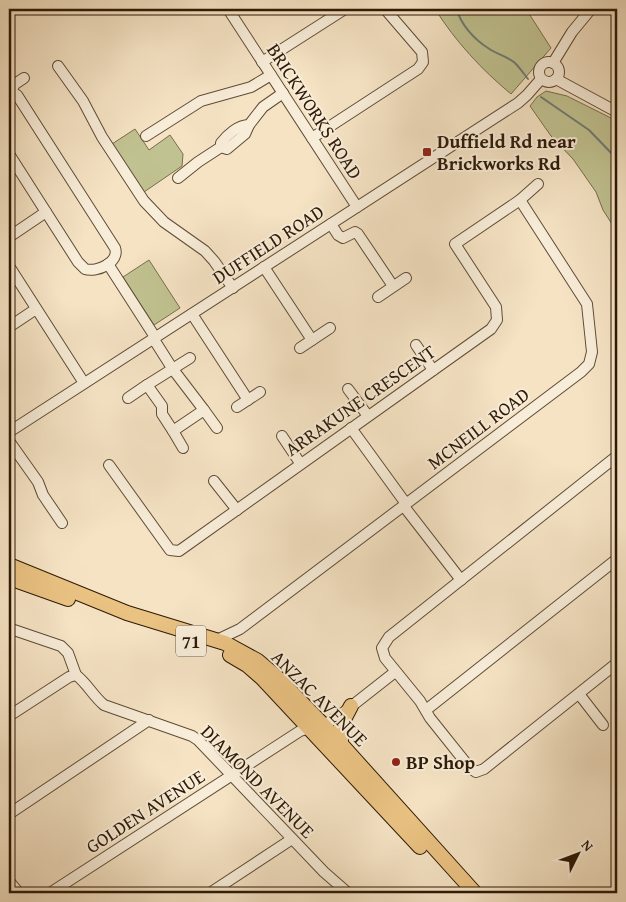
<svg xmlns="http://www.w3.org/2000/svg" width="626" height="902" font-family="'Gentium Book Plus',serif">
  <rect width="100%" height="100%" fill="#f5e3c4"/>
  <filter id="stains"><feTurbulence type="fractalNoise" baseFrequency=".004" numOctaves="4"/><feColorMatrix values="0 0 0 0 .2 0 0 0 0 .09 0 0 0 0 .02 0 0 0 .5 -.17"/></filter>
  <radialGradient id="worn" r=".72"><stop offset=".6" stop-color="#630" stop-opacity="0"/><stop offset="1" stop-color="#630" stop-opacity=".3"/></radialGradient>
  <g fill="#c1c291" stroke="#776e4c">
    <path d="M 435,9 L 526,9 L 551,48 L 511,94 C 481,69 456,42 435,9 Z"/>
    <polygon points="546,91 567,96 617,121 617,232 603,210 596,192 573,159 551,136 530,106 537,97"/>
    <polygon points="135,129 149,150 170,135 183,154 182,166 144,192 112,144"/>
    <polygon points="149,260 180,308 154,325 123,277"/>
  </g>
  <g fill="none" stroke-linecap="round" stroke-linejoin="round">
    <g stroke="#717b74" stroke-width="2">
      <path d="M 457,9 C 460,24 475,40 488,48 C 496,54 507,56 515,63 C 520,68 524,74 528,79"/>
      <polyline points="541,97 589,130 617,159"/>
    </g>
    <g stroke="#5f4c36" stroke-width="12">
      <g id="minor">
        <polyline points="228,9 357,207"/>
        <circle cx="549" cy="72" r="10"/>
        <polyline points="262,62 345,9"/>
        <polyline points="553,63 572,32 591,9"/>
        <polyline points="58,66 83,101 102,137 144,201 164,222 205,251 214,261 233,288"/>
        <polyline points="556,79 617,112"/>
        <path d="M 9,91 L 17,95 L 115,248 C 120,262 97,273 85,269 L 78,262 L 46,212"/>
        <polyline points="11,91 15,84 24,78"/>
        <polyline points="146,136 201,101 251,87 271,75"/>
        <polyline points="312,138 418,69 423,62 422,52 385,9"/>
        <polyline points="221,147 227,149 245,134 249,125 263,107 283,93"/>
        <polyline points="9,154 46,212 9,237"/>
        <path d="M 178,178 L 198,162 L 221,147 L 221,143 C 227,135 238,125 249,125"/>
        <polyline points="331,224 338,235 343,238 355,232 358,234 393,286"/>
        <polyline points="108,264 155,337"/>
        <polyline points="9,266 84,383"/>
        <polyline points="264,267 312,340"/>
        <polyline points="378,297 406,278"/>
        <polyline points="192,314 248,400"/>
        <polyline points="9,327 36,309"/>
        <polyline points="153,338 172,368 204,410 173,431 162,414 162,406 147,385 190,358"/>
        <polyline points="416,345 433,370"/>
        <polyline points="300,348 330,328"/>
        <polyline points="348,389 368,416"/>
        <polyline points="128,398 147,385"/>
        <polyline points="237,407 260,392"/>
        <polyline points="204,410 217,428"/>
        <polyline points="351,428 404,501 406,509 461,580"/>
        <polyline points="173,431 183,448"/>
        <polyline points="9,432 518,103 527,95 541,79"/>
        <polyline points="282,436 300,463"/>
        <polyline points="9,441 38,482 43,495 62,523"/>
        <polyline points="617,456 389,637 382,648 385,658 420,701 430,718 470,768 476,772 484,769 617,663"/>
        <polyline points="109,465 170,550 179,551 491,329 497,320 496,307 455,244 520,200 538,184"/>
        <polyline points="214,481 237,510"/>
        <polyline points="9,630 14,630 61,646 68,653 76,675"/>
        <polyline points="217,640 240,629 581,372 589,364 592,352 587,304 520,200"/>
        <polyline points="579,694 603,725"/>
        <polyline points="426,710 617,559"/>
        <path d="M 9,716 L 69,677 L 76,675 C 87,683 93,696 104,705 L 192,736 L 198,740 L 324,872 L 348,893"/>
        <polyline points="9,814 149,720"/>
        <polyline points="9,881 19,893"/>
        <polyline points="50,893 300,731 329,722 339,716 395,672"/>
        <polyline points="210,893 292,839"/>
      </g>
    </g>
    <g stroke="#2d1906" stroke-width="16">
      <g id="highway">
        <polyline points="9,565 127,613 225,643 258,661 278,678 331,733 475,893"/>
        <polyline points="9,578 68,599"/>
        <polyline points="230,655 247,665 262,678 420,847"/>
        <polyline points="341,745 341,725 351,706"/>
      </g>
    </g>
    <use href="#minor" stroke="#f8edd9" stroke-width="10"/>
    <use href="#highway" stroke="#eac282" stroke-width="14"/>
  </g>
  <g fill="#8f2418" stroke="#f8edd9" stroke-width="2">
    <rect x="422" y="147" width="10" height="10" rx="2.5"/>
    <circle cx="396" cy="762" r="5"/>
  </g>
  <g text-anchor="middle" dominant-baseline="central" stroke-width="4" stroke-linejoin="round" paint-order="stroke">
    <rect fill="#f8edd9" stroke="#6a5945" stroke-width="1" x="176" y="625.5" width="30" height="31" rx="4"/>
    <g font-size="18" font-weight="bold" fill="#2d1906">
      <text x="191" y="641">71</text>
    </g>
    <g font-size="19" fill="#2d1906" stroke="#f8edd9">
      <text transform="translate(315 111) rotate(57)">BRICKWORKS ROAD</text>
      <text transform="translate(268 244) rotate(-33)">DUFFIELD ROAD</text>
      <text transform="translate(360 400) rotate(-35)">ARRAKUNE CRESCENT</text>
      <text transform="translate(478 428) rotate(-37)">MCNEILL ROAD</text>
      <text transform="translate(320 698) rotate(45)">ANZAC AVENUE</text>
      <text transform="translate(258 781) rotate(45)">DIAMOND AVENUE</text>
      <text transform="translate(145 811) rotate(-33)">GOLDEN AVENUE</text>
    </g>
    <g font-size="19" font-weight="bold" fill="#2d1906" stroke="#f8edd9" text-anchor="start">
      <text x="437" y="141">Duffield Rd near<tspan x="437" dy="22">Brickworks Rd</tspan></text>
      <text x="406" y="762">BP Shop</text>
    </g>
  </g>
  <rect width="626" height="902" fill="none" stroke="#f5e3c4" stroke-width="30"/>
  <rect x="10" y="10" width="606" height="882" fill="none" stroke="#2d1906" stroke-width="2.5"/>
  <rect x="15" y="15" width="596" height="872" fill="none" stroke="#2d1906"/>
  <g transform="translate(578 854) rotate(48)" stroke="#f8edd9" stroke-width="4" paint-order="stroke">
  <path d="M0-4L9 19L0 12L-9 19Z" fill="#2d1906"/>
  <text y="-8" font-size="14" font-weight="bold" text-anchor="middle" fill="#2d1906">N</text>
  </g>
  <rect width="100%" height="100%" filter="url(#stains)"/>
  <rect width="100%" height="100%" fill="url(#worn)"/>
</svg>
